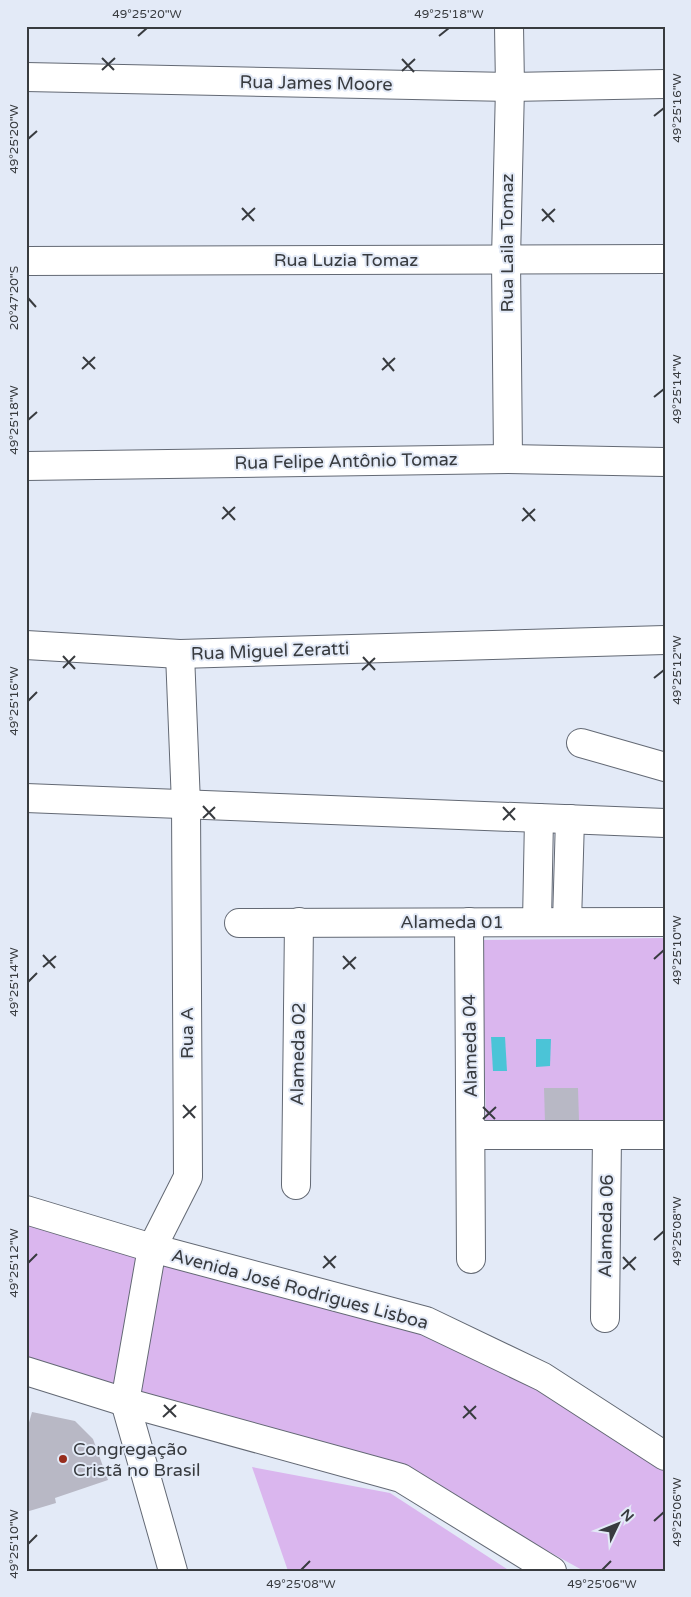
<svg xmlns="http://www.w3.org/2000/svg" width="691" height="1597" font-family="'Varela Round',sans-serif">
  <rect width="100%" height="100%" fill="#e3eaf7"/>
  <g fill="#dab6ee">
    <polygon points="665,938 665,1126 486,1124 482,940"/>
    <polygon points="26,1224 139,1258 115,1386 26,1360"/>
    <polygon points="163,1259 423,1328 539,1386 665,1467 665,1571 584,1571 406,1473 140,1396"/>
    <polygon points="252,1467 390,1493 510,1571 288,1571"/>
  </g>
  <g fill="#4bc4d7">
    <polygon points="491,1037 505,1037 507,1071 493,1071"/>
    <polygon points="536,1039 551,1039 550,1066 536,1067"/>
  </g>
  <g fill="#b8b8c5">
    <polygon points="544,1088 578,1088 579,1121 545,1122"/>
    <polygon points="32,1412 75,1421 93,1439 108,1480 55,1498 56,1503 26,1512 26,1433"/>
  </g>
  <g fill="none" stroke-linecap="round" stroke-linejoin="round">
    <g stroke="#636974" stroke-width="30">
      <g id="minor">
        <polyline points="26,77 510,87 665,84"/>
        <polyline points="26,261 665,259"/>
        <polyline points="508,459 506,259 510,87 509,26"/>
        <polyline points="26,466 508,459 665,462"/>
        <polyline points="26,645 180,654 665,640"/>
        <polyline points="581,743 665,767"/>
        <polyline points="26,798 665,823"/>
        <polyline points="469,922 471,1259"/>
        <polyline points="537,922 539,818"/>
        <polyline points="567,922 570,819"/>
        <polyline points="239,923 665,922"/>
        <polyline points="471,1135 665,1135"/>
        <polyline points="296,1185 299,922"/>
        <polyline points="605,1318 607,1135"/>
        <polyline points="173,1571 125,1402 152,1248 188,1177 186,804 180,654"/>
      </g>
    </g>
    <g stroke="#636974" stroke-width="30">
      <g id="major">
        <polyline points="26,1210 152,1248 426,1321 543,1377 665,1456"/>
        <polyline points="26,1371 125,1402 401,1478 552,1571"/>
      </g>
    </g>
    <use href="#minor" stroke="#fff" stroke-width="28"/>
    <use href="#major" stroke="#fff" stroke-width="28"/>
  </g>
  <path fill="none" stroke="#383b3f" stroke-width="2" d="M 138,36 L 147,28M 439,36 L 449,28M 102,58 L 114,70M 402,59 L 414,72M 102,70 L 115,58M 402,71 L 415,59M 654,116 L 664,108M 28,139 L 37,131M 242,208 L 254,221M 542,209 L 554,222M 242,220 L 255,208M 542,221 L 555,209M 28,298 L 36,307M 83,357 L 95,369M 383,358 L 394,371M 82,369 L 95,357M 382,370 L 395,358M 654,397 L 664,389M 28,420 L 37,412M 223,507 L 235,520M 523,508 L 535,521M 222,519 L 235,507M 522,521 L 535,509M 63,656 L 75,669M 363,657 L 375,670M 63,668 L 75,656M 362,670 L 375,658M 654,678 L 664,670M 28,701 L 37,692M 203,806 L 215,819M 503,807 L 515,820M 203,818 L 215,807M 503,820 L 515,808M 43,955 L 55,968M 343,956 L 355,969M 654,959 L 664,950M 43,967 L 56,956M 343,969 L 356,957M 28,982 L 37,973M 183,1105 L 195,1118M 483,1107 L 495,1119M 183,1118 L 196,1106M 483,1119 L 496,1107M 654,1240 L 664,1231M 324,1256 L 335,1268M 623,1257 L 635,1270M 28,1263 L 37,1254M 323,1268 L 336,1256M 623,1269 L 636,1257M 164,1405 L 176,1417M 464,1406 L 476,1419M 163,1417 L 176,1405M 463,1418 L 476,1406M 654,1521 L 664,1512M 28,1544 L 37,1535M 301,1570 L 310,1561M 602,1570 L 611,1561"/>
  <circle fill="#972d1d" stroke="#e3eaf7" stroke-width="2" cx="63" cy="1459" r="5"/>
  <g text-anchor="middle" dominant-baseline="central" stroke-width="4" stroke-linejoin="round" paint-order="stroke">
    <g font-size="18" fill="#383b3f" stroke="#e3eaf7">
      <text transform="translate(316 83) rotate(1)">Rua James Moore</text>
      <text transform="translate(507 243) rotate(-90)">Rua Laila Tomaz</text>
      <text x="346" y="260">Rua Luzia Tomaz</text>
      <text transform="translate(346 461) rotate(-1)">Rua Felipe Antônio Tomaz</text>
      <text transform="translate(270 651) rotate(-2)">Rua Miguel Zeratti</text>
      <text x="452" y="922">Alameda 01</text>
      <text transform="translate(187 1033) rotate(-90)">Rua A</text>
      <text transform="translate(470 1046) rotate(-91)">Alameda 04</text>
      <text transform="translate(298 1054) rotate(-89)">Alameda 02</text>
      <text transform="translate(606 1226) rotate(-89)">Alameda 06</text>
      <text transform="translate(300 1289) rotate(15)">Avenida José Rodrigues Lisboa</text>
    </g>
    <g font-size="18" fill="#383b3f" stroke="#e3eaf7" text-anchor="start">
      <text x="73" y="1449">Congregação<tspan x="73" dy="21">Cristã no Brasil</tspan></text>
    </g>
  </g>
  <rect width="691" height="1597" fill="none" stroke="#e3eaf7" stroke-width="55"/>
  <g transform="translate(618 1524) rotate(47)" stroke="#e3eaf7" stroke-width="4" paint-order="stroke">
  <path d="M0-4L9 19L0 12L-9 19Z" fill="#383b3f"/>
  <text y="-8" font-size="14" font-weight="bold" text-anchor="middle" fill="#383b3f">N</text>
  </g>
  <rect x="28" y="28" width="636" height="1542" fill="none" stroke="#383b3f" stroke-width="2"/>
  <g font-size="12" text-anchor="middle" fill="#383b3f">
    <text x="147" y="18">49°25'20"W</text>
    <text x="449" y="18">49°25'18"W</text>
    <text transform="translate(677 108) rotate(-90)" y="4">49°25'16"W</text>
    <text transform="translate(14 139) rotate(-90)" y="4">49°25'20"W</text>
    <text transform="translate(14 298) rotate(-90)" y="4">20°47'20"S</text>
    <text transform="translate(677 389) rotate(-90)" y="4">49°25'14"W</text>
    <text transform="translate(14 420) rotate(-90)" y="4">49°25'18"W</text>
    <text transform="translate(677 670) rotate(-90)" y="4">49°25'12"W</text>
    <text transform="translate(14 701) rotate(-90)" y="4">49°25'16"W</text>
    <text transform="translate(677 950) rotate(-90)" y="4">49°25'10"W</text>
    <text transform="translate(14 982) rotate(-90)" y="4">49°25'14"W</text>
    <text transform="translate(677 1231) rotate(-90)" y="4">49°25'08"W</text>
    <text transform="translate(14 1263) rotate(-90)" y="4">49°25'12"W</text>
    <text transform="translate(677 1512) rotate(-90)" y="4">49°25'06"W</text>
    <text transform="translate(14 1544) rotate(-90)" y="4">49°25'10"W</text>
    <text x="301" y="1588">49°25'08"W</text>
    <text x="602" y="1588">49°25'06"W</text>
  </g>
</svg>
